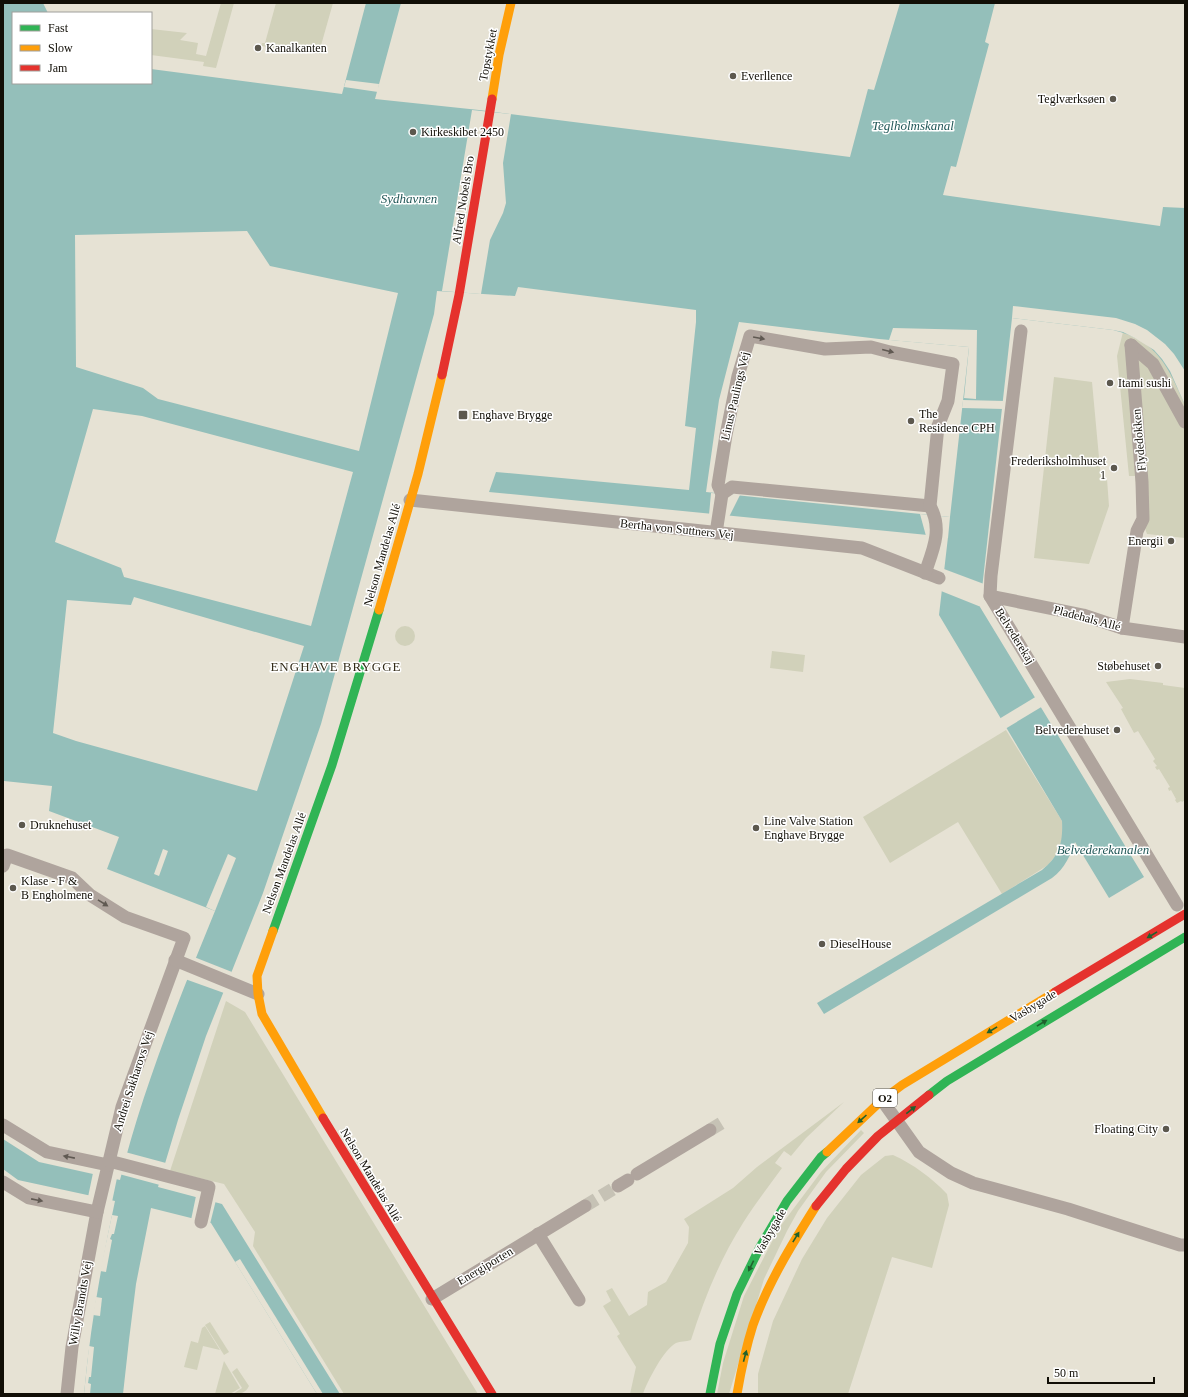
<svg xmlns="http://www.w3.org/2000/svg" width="1188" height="1397" font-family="Georgia,serif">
  <rect width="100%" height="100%" fill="#e6e2d4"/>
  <g fill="#d1d1ba">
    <polygon points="221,3 234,3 216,68 203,66 204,62 151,55 151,29 187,33 180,40 198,43 196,54 206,56"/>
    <polygon points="276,3 333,3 320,49 323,50 322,54 261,46 262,43 265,43"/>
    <polygon points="1123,332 1135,338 1145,344 1154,350 1162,359 1170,371 1185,405 1185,538 1147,534 1138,508 1135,476 1129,476 1117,356"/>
    <polygon points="1054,377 1092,382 1101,479 1107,479 1109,506 1089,564 1034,558"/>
    <circle cx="405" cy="636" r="10"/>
    <polygon points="772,651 805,655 803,672 770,668"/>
    <polygon points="1130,679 1163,683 1163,685 1185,688 1185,798 1184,798 1185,800 1182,802 1181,801 1177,803 1175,800 1176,799 1171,790 1169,791 1168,788 1170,787 1159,769 1157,770 1155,767 1157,766 1153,761 1155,759 1138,731 1134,733 1121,709 1123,708 1106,682"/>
    <polygon points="1006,730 1062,821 1063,834 1063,839 1057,854 1048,865 1002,894 958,822 890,863 863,817"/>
    <polygon points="226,1001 245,1012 478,1394 344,1394 253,1246 255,1232 224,1184 170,1171"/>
    <path d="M 844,1102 L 806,1138 L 791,1156 L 784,1151 L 775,1163 L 782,1168 C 769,1186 755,1204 743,1223 C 720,1259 704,1299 691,1340 C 686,1342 680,1341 676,1343 C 664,1349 647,1382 643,1394 L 630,1394 L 636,1367 L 617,1336 L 620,1334 L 603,1306 L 611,1301 L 606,1291 L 612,1288 L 629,1316 L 647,1305 L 648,1292 L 666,1282 L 688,1243 L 689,1227 L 684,1219 L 733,1188 L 757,1167 Z"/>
    <polygon points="861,1130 864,1133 826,1172 798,1211 787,1231 764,1279 729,1394 717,1394 723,1363 744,1296 779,1228 821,1172"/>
    <path d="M 893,1155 C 913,1164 932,1178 947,1194 L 949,1205 L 932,1268 L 892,1257 L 848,1394 L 758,1394 L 758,1374 L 773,1321 L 802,1259 L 827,1218 L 861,1175 L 885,1156 Z"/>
    <polygon points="210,1322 229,1352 224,1355 205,1325"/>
    <polygon points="205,1326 220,1350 203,1346 197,1370 184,1367 191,1341 198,1343 202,1328"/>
    <polygon points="224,1361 240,1388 230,1394 215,1394"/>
    <path d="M 237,1368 L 249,1386 C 246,1393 240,1394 233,1394 L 242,1388 L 232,1372 Z"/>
  </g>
  <path fill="#94bfba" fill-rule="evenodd" d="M 3,3 L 43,3 L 48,13 L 13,13 L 13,83 L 151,83 L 151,69 L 342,94 L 366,3 L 401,3 L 375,99 L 479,110 L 850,157 L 868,89 L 874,90 L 900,3 L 995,3 L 985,42 L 989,44 L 956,167 L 951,166 L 943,195 L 1160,226 L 1163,207 L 1185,208 L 1185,405 C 1168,367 1158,341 1113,330 L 1012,318 L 980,607 L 1144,877 L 1109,898 L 1075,842 C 1070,856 1065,868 1052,878 L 824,1014 L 817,1003 L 1042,870 C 1060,856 1063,842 1062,821 L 939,615 L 948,537 L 489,492 L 496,472 L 689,490 L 696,428 L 685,426 L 696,322 L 696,310 L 518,287 L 515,296 L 437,291 L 434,314 L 321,724 L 263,893 L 206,1036 L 178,1120 L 158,1187 L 222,1204 L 340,1394 L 317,1394 L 211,1223 L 151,1208 L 136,1284 L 129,1340 L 123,1394 L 84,1394 C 90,1329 101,1265 115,1201 L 18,1180 L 3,1169 L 3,1139 L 39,1162 L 120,1180 C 143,1088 179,999 215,911 L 107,869 L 119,837 L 49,811 L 52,786 L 4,781 L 3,791 ZM 247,231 L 270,266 L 398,293 L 359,451 L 158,399 L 143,388 L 76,367 L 75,235 ZM 739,322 L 879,339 L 969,347 L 950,517 L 706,492 L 719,400 ZM 93,409 L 142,416 L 353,472 L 311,626 L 124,577 L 121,568 L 55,542 ZM 134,597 L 304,646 L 257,791 L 76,741 L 53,733 L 67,600 L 131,605 Z"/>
  <g fill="#e6e2d4">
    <polygon points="346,80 379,84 378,92 344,87"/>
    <polygon points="472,110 511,114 503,163 506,203 503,213 490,240 481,294 442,291"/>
    <polygon points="1013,306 1116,318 1135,324 1147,330 1165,344 1174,354 1185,371 1185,405 1170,371 1162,359 1154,350 1135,338 1123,332 1113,330 1012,318"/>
    <polygon points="893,328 977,330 976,399 964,398 969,347 889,340"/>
    <polygon points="963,400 1005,401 1004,409 962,408"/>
    <polygon points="711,493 740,495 729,517 709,515"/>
    <polygon points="920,514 950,517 948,538 926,536"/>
    <polygon points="944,569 984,584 981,607 941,591"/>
    <polygon points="1037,696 1043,706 1005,729 999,719"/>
    <polygon points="163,849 168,851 159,876 154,874"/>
    <polygon points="228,854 236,858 215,911 206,907"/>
    <polygon points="194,957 232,972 224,993 185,979"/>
    <polygon points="125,1152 166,1163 160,1185 119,1174"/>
    <polygon points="93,1173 117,1178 112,1202 88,1197"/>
    <polygon points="196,1196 216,1200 210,1224 191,1220"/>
    <polygon points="112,1215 118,1216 114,1234 112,1234 110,1239 112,1240 106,1272 100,1271"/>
    <polygon points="240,1259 323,1394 317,1394 235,1262"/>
    <polygon points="96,1297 102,1298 100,1316 93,1315"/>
    <polygon points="89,1346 94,1347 91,1377 89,1377 88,1383 91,1384 90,1394 84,1394"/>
  </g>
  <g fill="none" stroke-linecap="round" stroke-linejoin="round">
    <g stroke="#c6c2b5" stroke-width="13" stroke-dasharray="13 6" stroke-linecap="butt">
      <polyline points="710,1130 723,1122"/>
      <polyline points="585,1206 618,1186"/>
    </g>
    <g stroke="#afa49d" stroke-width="13">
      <polyline points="1021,331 991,576 990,596 1177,905"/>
      <polyline points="1131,345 1153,364 1185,422"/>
      <polyline points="722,494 732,487 930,506"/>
      <polyline points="410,500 862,548 939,578"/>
      <path d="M 716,533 L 722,494 L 718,485 L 726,435 L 738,376 L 750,336 L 825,349 L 871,347 L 890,352 L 953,364 L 948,401 L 938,426 L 930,506 C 943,529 933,550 925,573"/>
      <polyline points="990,596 1083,615 1122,628 1185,637"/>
      <polyline points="1122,628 1137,531 1143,519 1142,482 1131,345"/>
      <polyline points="3,866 7,855 72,878 90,895 125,917 184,938 122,1107 97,1212 72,1347 67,1394"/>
      <polyline points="175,960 258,994"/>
      <polyline points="882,1100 919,1152 951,1173 973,1183 1068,1209 1180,1245 1185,1245"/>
      <polyline points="3,1125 47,1152 108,1165"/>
      <polyline points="109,1161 209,1187 201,1222"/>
      <polyline points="637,1174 710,1130"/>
      <polyline points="3,1182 29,1198 97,1212"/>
      <polyline points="618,1186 628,1180"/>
      <polyline points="538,1234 579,1300"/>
      <polyline points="432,1299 585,1206"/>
    </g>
    <g stroke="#30b455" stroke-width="9">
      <polyline points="273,931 332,765 379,610"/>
      <polyline points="929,1095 947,1081 1185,937"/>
      <polyline points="710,1394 720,1344 737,1294 760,1247 787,1201 821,1157 827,1152"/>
    </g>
    <g stroke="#ff9f0a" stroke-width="9">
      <polyline points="492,99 499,55 511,3"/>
      <polyline points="379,610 418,474 442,375"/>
      <polyline points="273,931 257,976 258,994 262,1014 323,1118"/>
      <polyline points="827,1152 882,1100 902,1085 1055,992"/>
      <path d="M 737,1394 C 741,1371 746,1347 753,1325 C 768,1283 792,1244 816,1206"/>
    </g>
    <g stroke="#e5322d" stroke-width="9">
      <polyline points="442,375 459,295 492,99"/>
      <polyline points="1055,992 1185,914"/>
      <polyline points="323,1118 492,1394"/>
      <polyline points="816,1206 846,1169 878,1136 929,1095"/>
    </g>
  </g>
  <defs><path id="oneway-solid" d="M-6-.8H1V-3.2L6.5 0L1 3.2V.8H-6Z"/></defs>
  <g fill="#605952">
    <use href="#oneway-solid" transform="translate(759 338) rotate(10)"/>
    <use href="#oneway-solid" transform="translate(888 351) rotate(14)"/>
    <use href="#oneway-solid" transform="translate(103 903) rotate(32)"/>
    <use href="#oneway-solid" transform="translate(69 1157) rotate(-169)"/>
    <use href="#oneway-solid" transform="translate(37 1200) rotate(11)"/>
  </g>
  <g fill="#20612e">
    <use href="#oneway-solid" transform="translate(1152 935) rotate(149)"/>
    <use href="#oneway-solid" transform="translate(1042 1023) rotate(-31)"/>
    <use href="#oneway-solid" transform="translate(992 1030) rotate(149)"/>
    <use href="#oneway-solid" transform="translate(911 1110) rotate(-38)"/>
    <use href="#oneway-solid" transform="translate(862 1119) rotate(138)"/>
    <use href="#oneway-solid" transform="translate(796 1237) rotate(-58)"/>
    <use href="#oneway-solid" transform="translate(751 1266) rotate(116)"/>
    <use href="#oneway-solid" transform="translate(745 1356) rotate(-75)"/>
  </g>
  <g fill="#5c584e" stroke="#fff" stroke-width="1.5">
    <circle cx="258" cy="48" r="4"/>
    <circle cx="733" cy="76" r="4"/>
    <circle cx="1113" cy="99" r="4"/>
    <circle cx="413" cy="132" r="4"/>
    <circle cx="1110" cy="383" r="4"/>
    <rect x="458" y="410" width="10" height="10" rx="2"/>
    <circle cx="911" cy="421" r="4"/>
    <circle cx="1114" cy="468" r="4"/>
    <circle cx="1171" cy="541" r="4"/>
    <circle cx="1158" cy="666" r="4"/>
    <circle cx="1117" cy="730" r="4"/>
    <circle cx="22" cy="825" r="4"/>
    <circle cx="756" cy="828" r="4"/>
    <circle cx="13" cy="888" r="4"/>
    <circle cx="822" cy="944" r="4"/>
    <circle cx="1166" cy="1129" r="4"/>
  </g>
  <g text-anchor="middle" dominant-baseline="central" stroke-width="3" stroke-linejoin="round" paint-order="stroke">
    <rect fill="#fff" stroke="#585651" stroke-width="1" x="873" y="1089" width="24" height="18" rx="3"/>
    <g font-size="11" font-weight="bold" fill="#110e06">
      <text x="885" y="1098">O2</text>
    </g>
    <g font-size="12" fill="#110e06" stroke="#fff" text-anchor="start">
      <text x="266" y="48">Kanalkanten</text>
      <text x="741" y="76">Everllence</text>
      <text x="1105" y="99" text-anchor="end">Teglværksøen</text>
      <text x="421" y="132">Kirkeskibet 2450</text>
      <text x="1118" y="383">Itami sushi</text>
      <text x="919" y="414">The<tspan x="919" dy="14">Residence CPH</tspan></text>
      <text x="472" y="415">Enghave Brygge</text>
      <text x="1106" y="461" text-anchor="end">Frederiksholmhuset<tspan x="1106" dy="14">1</tspan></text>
      <text x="1163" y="541" text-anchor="end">Energii</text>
      <text x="1150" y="666" text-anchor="end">Støbehuset</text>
      <text x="1109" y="730" text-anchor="end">Belvederehuset</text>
      <text x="764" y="821">Line Valve Station<tspan x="764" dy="14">Enghave Brygge</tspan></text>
      <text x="30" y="825">Druknehuset</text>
      <text x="21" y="881">Klase - F &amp;<tspan x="21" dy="14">B Engholmene</tspan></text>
      <text x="830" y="944">DieselHouse</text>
      <text x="1158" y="1129" text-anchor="end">Floating City</text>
    </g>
    <g font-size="12" fill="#110e06" stroke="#fff">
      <text transform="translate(488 55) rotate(-79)">Topstykket</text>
      <text transform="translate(463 200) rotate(-81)">Alfred Nobels Bro</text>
      <text transform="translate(735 396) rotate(-77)">Linus Paulings Vej</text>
      <text transform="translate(1139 440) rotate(-95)">Flydedokken</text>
      <text transform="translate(677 529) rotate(6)">Bertha von Suttners Vej</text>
      <text transform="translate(382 555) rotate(-74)">Nelson Mandelas Allé</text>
      <text transform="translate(1087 618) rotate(15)">Pladehals Allé</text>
      <text transform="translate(1015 636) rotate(58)">Belvederekaj</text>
      <text transform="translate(284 863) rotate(-70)">Nelson Mandelas Allé</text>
      <text transform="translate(1033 1006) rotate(-31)">Vasbygade</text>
      <text transform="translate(133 1081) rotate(-72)">Andrei Sakharovs Vej</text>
      <text transform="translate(371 1175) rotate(59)">Nelson Mandelas Allé</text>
      <text transform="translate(770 1232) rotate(-60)">Vasbygade</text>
      <text transform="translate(485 1266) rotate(-31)">Energiporten</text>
      <text transform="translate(80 1303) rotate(-80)">Willy Brandts Vej</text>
    </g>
    <g font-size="13" font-style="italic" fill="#225858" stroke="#fff">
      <text x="913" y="125">Teglholmskanal</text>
      <text x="409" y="198">Sydhavnen</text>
      <text x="1103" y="849">Belvederekanalen</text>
    </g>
    <g font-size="13" letter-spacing="1" fill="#322b18" stroke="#fff">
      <text x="336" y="666">ENGHAVE BRYGGE</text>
    </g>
  </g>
  <rect width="1188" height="1397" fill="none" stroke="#110e06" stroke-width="8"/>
  <rect x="12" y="12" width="140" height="72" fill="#ffffff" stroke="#a09f9b"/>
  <rect x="20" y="25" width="20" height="6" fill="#30b455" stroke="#a09f9b"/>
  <text x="48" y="32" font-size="12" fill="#110e06">Fast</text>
  <rect x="20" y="45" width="20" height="6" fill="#ff9f0a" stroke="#a09f9b"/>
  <text x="48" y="52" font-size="12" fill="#110e06">Slow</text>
  <rect x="20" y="65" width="20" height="6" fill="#e5322d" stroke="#a09f9b"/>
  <text x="48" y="72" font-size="12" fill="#110e06">Jam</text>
  <path d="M1048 1377v6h106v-6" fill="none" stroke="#110e06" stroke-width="2"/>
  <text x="1054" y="1377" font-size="12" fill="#110e06" stroke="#ffffff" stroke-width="3" paint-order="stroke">50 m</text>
</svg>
